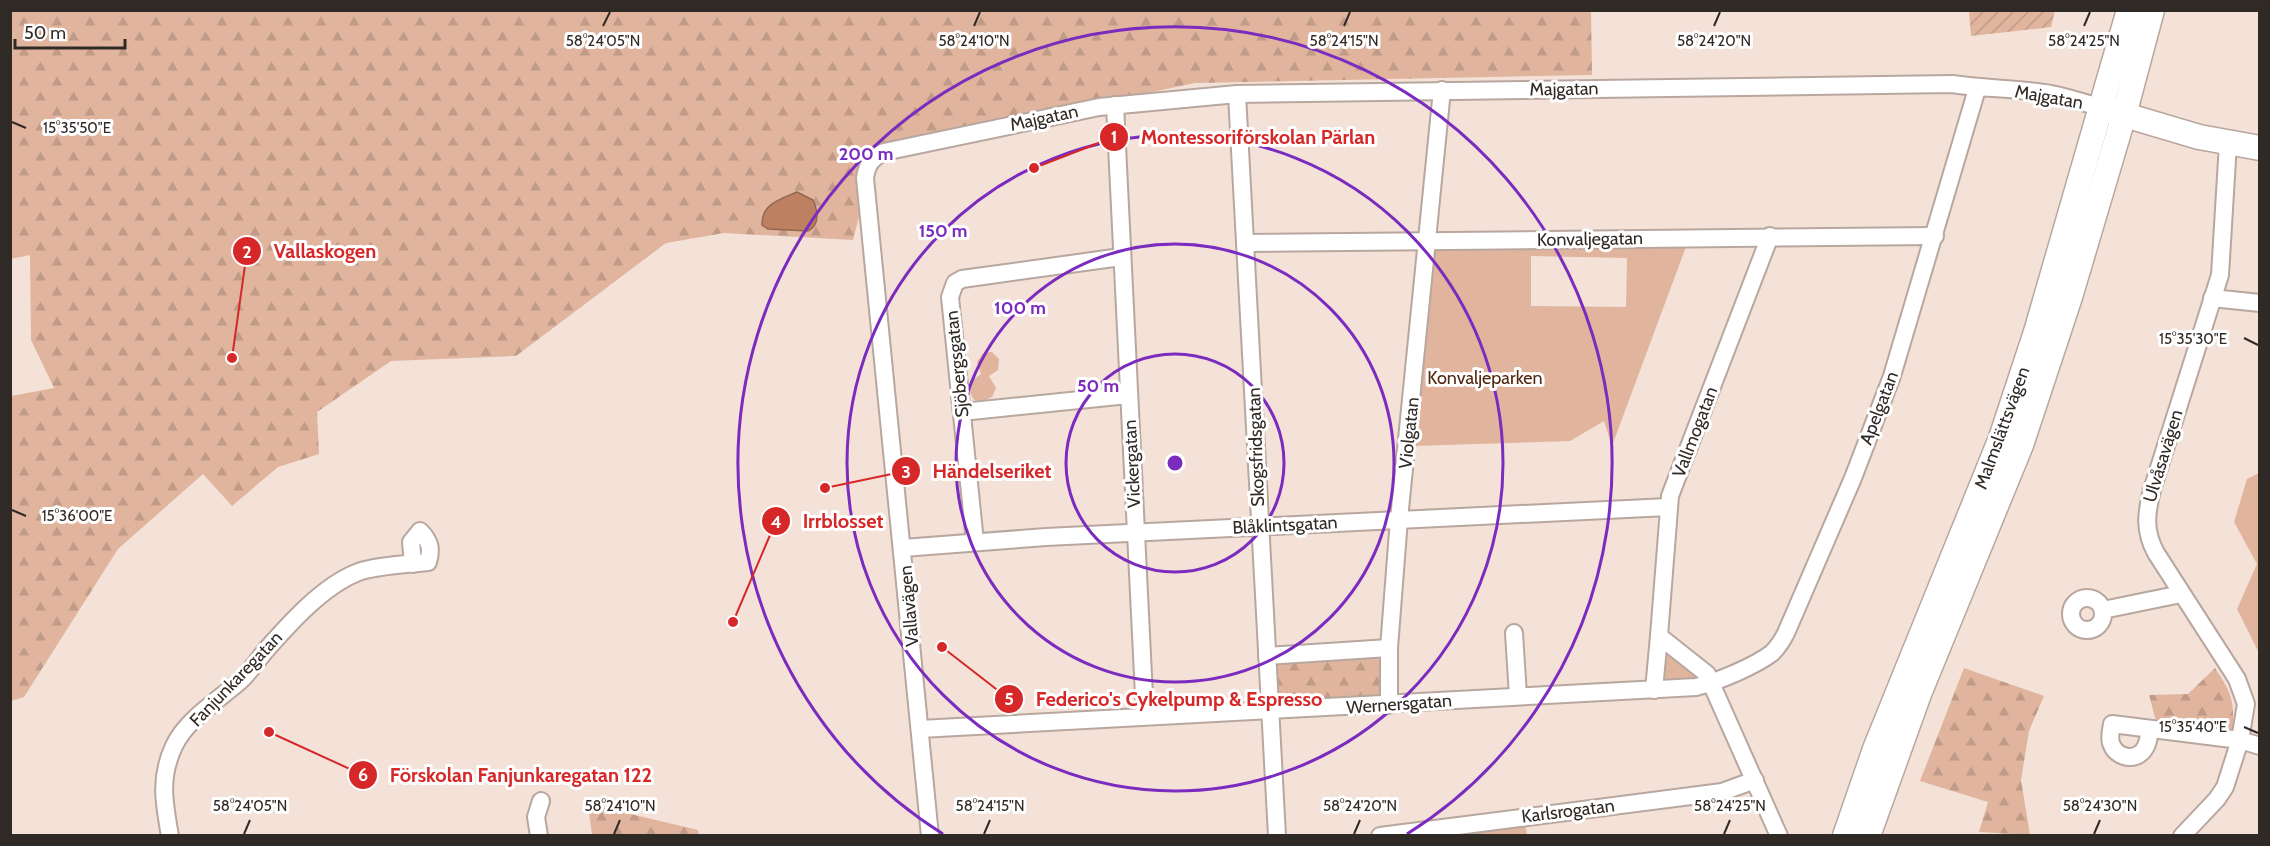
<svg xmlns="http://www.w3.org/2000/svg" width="2270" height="846" font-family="Cabin,sans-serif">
  <defs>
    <pattern id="forest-firs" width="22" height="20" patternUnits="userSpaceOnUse" patternTransform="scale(1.5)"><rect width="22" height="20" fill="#e0b49d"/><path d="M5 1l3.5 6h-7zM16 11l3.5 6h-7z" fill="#c09b87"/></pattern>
    <pattern id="garden-furrows" width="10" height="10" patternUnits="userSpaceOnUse" patternTransform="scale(1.5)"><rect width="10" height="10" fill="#e0b49d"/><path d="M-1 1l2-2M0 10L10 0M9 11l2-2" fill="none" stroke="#c09b87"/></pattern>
  </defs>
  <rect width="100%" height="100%" fill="#f4e2d8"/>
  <g fill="#e0b49d" fill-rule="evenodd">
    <path d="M 1687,244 L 1612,446 L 1604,421 L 1570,441 L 1412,446 L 1433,245 ZM 1531,256 L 1627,258 L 1626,307 L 1531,306 Z"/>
    <polygon points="992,352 999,359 998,370 989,376 996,388 992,397 983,401 974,400 969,390 973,380 981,374 977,362 983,353"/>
    <polygon points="2259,473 2259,653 2237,609 2257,564 2234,522 2247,479"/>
    <polygon points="1666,651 1700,680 1665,682"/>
    <polygon points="1525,822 1527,835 1475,835 1474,828"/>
  </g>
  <g fill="url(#forest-firs)">
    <polygon points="11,11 1591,11 1592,75 1195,83 857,154 862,205 853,240 724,233 666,243 516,356 391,361 317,412 319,454 278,467 232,506 203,474 118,549 24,697 11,701 11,396 54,388 31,340 30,255 11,259"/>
    <polygon points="1384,654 1384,698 1277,704 1276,663"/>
    <polygon points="1964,668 2044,696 2029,731 2021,780 2030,835 1979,832 1988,802 1920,781"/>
    <path d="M 2215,668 C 2232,694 2234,699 2233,730 L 2156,721 L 2149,695 L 2188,694 Z"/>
    <polygon points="588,804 698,830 699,835 592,835"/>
  </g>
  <polygon fill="url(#garden-furrows)" points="1969,11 1969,10 2055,11 2051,27 1971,36"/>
  <path fill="#bd8161" stroke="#93674f" stroke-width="1.5" d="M 797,192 L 813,200 C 818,211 820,225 808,231 L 768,229 L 762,225 C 761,204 781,199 797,192 Z"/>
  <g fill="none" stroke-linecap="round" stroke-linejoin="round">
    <g stroke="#b8a79f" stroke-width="20">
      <g id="street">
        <polyline points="1237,94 1277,836"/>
        <polyline points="1115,105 1145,716"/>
        <polyline points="1770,236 1670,496 1659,636 1707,674 1779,836"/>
        <polyline points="1245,243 1935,236"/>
        <polyline points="2212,298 2260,303"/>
        <polyline points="962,412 1128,395"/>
        <polyline points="975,542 950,297 955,283 962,279 1121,257"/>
        <polyline points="903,548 1046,537 1668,507"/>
        <circle cx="2087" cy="614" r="16"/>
        <polyline points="2103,610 2181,594"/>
        <polyline points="1514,633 1518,696"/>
        <polyline points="1267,656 1389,648"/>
        <polyline points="1654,690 1659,636"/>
        <polyline points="1389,705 1389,648 1399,519 1442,90"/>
        <path d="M 920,729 L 1696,687 C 1717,682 1755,666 1772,653 C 1778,647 1782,641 1786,633 L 1853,478 L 1892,376 L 1977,89"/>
        <path d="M 2150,729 C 2149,737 2148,746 2142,752 C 2132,762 2115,756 2111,743 C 2109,737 2111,730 2112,724 L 2240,740 L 2260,746"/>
        <path d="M 170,836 C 164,802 159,778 174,746 C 186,720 218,700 239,682 C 249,673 257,661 266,650 C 290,623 322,587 356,573 C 371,566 410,564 428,562 C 432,549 430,541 420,531 L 411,542 L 413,564"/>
        <polyline points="539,836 536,817 541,801"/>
        <path d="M 930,836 L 865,178 C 867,164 872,158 884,152 L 1099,107 L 1237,94 L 1952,84 C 1985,89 2018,88 2051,94 C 2068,97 2085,103 2102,108"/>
        <polyline points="1380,836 1722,792 1755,780"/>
        <path d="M 2182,836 L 2217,799 L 2225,787 L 2240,740 L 2246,704 L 2237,679 L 2156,553 C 2144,531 2146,514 2152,490 L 2220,275 L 2228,143"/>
      </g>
    </g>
    <g stroke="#b8a79f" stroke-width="27">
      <g id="secondary">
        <polyline points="2108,110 2199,137 2260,148"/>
        <polyline points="1845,836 1875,749 2001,438 2036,332 2129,10"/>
        <polyline points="1868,836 1919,694 2021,445 2070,297 2124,115 2152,10"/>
      </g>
    </g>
    <use href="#street" stroke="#fff" stroke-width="16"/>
    <use href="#secondary" stroke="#fff" stroke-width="24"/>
  </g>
  <path fill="none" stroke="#302a26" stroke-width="2" d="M 603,26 L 610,12M 974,26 L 980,12M 1344,26 L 1350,12M 1714,26 L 1720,12M 2084,26 L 2090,12M 12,122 L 26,128M 2244,338 L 2258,345M 12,510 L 26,516M 2244,727 L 2258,733M 244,834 L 250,820M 614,834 L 620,820M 984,834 L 990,820M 1354,834 L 1360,820M 1724,834 L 1730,820M 2094,834 L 2100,820"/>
  <g fill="none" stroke="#7b2cbf" stroke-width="3">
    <circle cx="1175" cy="463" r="109"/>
    <circle cx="1175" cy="463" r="219"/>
    <circle cx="1175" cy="463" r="328"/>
    <path d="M943 834A437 437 0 1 1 1407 834"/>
  </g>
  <g text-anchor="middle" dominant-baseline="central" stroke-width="6" stroke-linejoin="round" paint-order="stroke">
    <g font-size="18" fill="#302a26" stroke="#fff">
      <text transform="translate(1564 89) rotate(-1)">Majgatan</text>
      <text transform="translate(2049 97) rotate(10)">Majgatan</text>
      <text transform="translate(1044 118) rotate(-12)">Majgatan</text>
      <text transform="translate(1590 239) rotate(-1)">Konvaljegatan</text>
      <text transform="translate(957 364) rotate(-96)">Sjöbergsgatan</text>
      <text transform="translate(1879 408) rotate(-69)">Apelgatan</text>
      <text transform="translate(2002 428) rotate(-70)">Malmslättsvägen</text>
      <text transform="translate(1695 432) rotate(-69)">Vallmogatan</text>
      <text transform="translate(1409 433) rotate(-84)">Violgatan</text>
      <text transform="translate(1256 447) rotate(-92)">Skogsfridsgatan</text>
      <text transform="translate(2163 456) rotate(-73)">Ulvåsavägen</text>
      <text transform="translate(1132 464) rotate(-93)">Vickergatan</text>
      <text transform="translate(1285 525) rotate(-3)">Blåklintsgatan</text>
      <text transform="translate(909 606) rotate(-95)">Vallavägen</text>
      <text transform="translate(236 679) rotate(-46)">Fanjunkaregatan</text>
      <text transform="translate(1399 704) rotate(-4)">Wernersgatan</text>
      <text transform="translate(1568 811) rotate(-7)">Karlsrogatan</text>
    </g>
    <g font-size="18" fill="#50270f" stroke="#fff">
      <text x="1485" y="378">Konvaljeparken</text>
    </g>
  </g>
  <g font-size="15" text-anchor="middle" fill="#302a26" stroke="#fff" stroke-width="6" stroke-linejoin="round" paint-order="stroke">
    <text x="2084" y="46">58°24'25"N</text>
    <text x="603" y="46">58°24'05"N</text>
    <text x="974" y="46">58°24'10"N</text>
    <text x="1344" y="46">58°24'15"N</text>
    <text x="1714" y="46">58°24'20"N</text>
    <text x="77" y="133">15°35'50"E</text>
    <text x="2193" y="344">15°35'30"E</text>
    <text x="77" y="521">15°36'00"E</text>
    <text x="2193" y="732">15°35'40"E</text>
    <text x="250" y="811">58°24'05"N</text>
    <text x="620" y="811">58°24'10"N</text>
    <text x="990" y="811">58°24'15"N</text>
    <text x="1360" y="811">58°24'20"N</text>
    <text x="1730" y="811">58°24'25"N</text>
    <text x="2100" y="811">58°24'30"N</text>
  </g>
  <circle cx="1175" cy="463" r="9" fill="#7b2cbf" stroke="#fff" stroke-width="3"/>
  <g font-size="18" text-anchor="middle" font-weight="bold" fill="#7b2cbf" stroke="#fff" stroke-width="6" stroke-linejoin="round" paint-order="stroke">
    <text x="866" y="160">200 m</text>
    <text x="943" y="237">150 m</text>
    <text x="1020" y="314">100 m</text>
    <text x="1098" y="392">50 m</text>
  </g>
  <path fill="none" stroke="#d62828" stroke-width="2" d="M1034 168L1114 137M232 358L247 251M825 488L906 471M733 622L776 521M942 647L1009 699M269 732L363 775"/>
  <g fill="#d62828" stroke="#fff" stroke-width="2">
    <circle cx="1034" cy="168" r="6"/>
    <circle cx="232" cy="358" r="6"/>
    <circle cx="825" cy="488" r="6"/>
    <circle cx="733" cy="622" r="6"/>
    <circle cx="942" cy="647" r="6"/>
    <circle cx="269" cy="732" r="6"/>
    <circle cx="1114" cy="137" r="15"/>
    <circle cx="247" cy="251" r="15"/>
    <circle cx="906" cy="471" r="15"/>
    <circle cx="776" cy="521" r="15"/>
    <circle cx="1009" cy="699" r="15"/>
    <circle cx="363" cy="775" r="15"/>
  </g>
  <g font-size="18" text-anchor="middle" font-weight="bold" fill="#fff">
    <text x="1114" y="143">1</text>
    <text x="247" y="258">2</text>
    <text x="906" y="478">3</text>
    <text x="776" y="528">4</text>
    <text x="1009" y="705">5</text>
    <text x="363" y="781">6</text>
  </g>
  <g font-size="20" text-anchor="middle" font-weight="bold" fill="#d62828" stroke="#fff" stroke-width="6" stroke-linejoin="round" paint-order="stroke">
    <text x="1258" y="144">Montessoriförskolan Pärlan</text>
    <text x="325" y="258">Vallaskogen</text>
    <text x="992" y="478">Händelseriket</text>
    <text x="843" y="528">Irrblosset</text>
    <text x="1179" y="706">Federico's Cykelpump &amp; Espresso</text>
    <text x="521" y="782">Förskolan Fanjunkaregatan 122</text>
  </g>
  <rect width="2270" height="846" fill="none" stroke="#302a26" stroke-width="24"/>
  <path d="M15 39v9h110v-9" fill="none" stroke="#302a26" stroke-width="3"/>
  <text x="24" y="39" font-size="18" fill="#302a26" stroke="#ffffff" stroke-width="4.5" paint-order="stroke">50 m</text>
</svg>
